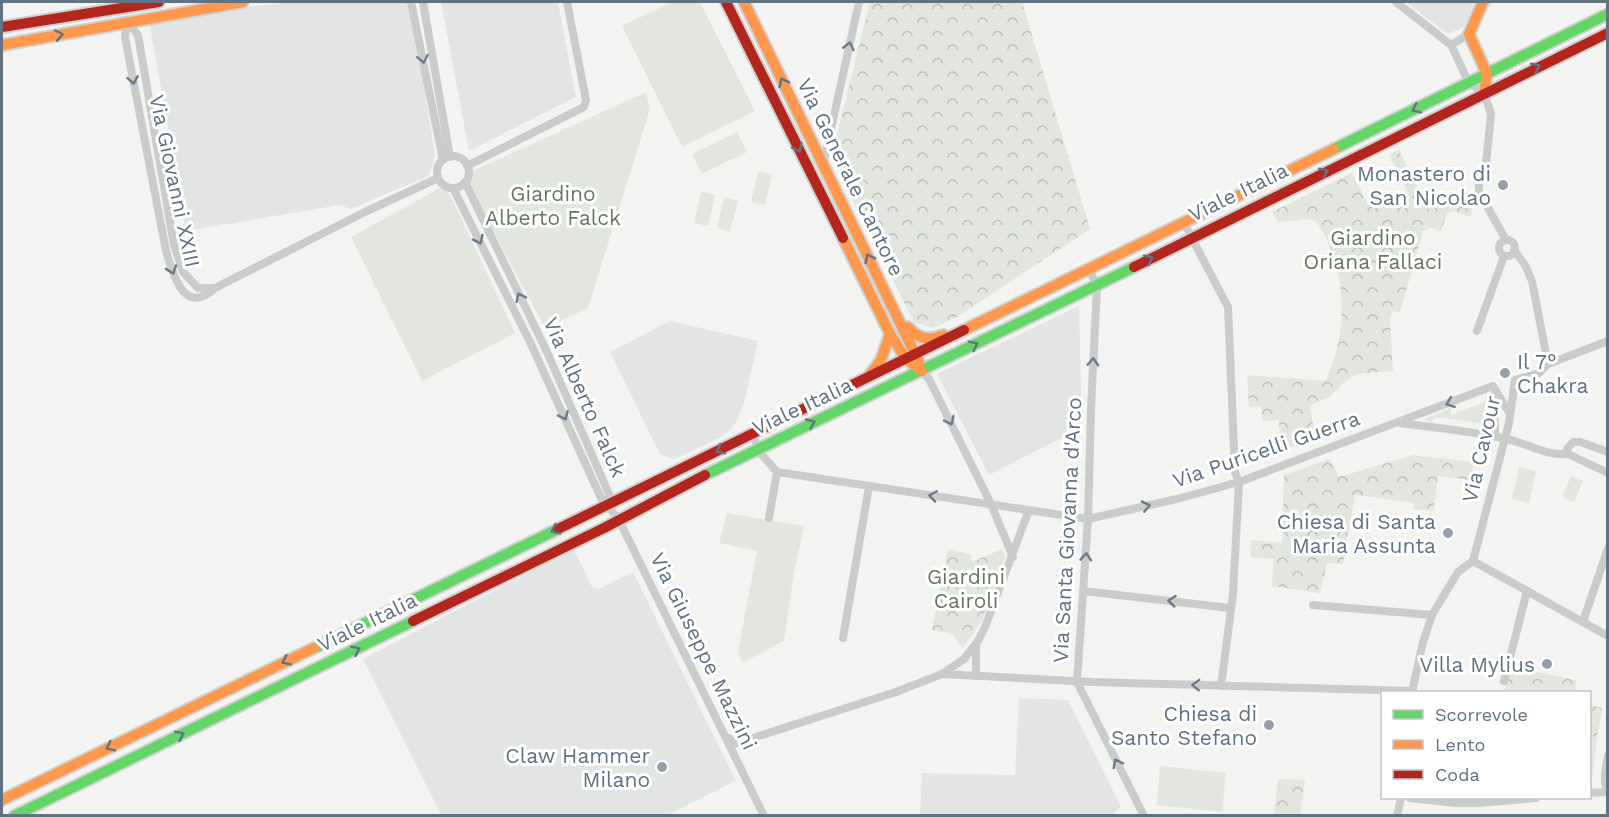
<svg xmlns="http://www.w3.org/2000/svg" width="1609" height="817" font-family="'Work Sans',sans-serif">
  <defs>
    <pattern id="forest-crowns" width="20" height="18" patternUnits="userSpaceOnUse" patternTransform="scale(1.5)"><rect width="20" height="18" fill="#e2e6df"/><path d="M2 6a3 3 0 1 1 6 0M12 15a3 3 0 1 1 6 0" fill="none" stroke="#bbbfba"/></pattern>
  </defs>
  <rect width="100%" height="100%" fill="#f3f3f1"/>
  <g fill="#e3e5e4">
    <polygon points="287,2 411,2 435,156 429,176 350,209 340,205 186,231 149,20"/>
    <polygon points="441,2 558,2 576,97 469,151"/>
    <polygon points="1406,2 1475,2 1464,27 1448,34"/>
    <polygon points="1079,306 1082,428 989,475 937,374"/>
    <polygon points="670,321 758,341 744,403 736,422 729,431 719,438 674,459 660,454 610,352"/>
    <polygon points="574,549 592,587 598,589 633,572 736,781 667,815 441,815 363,659"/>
    <polygon points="1019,698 1068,700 1121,807 1110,816 920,815 922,773 1015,775"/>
    <polygon points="1590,736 1597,737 1592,781 1590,783"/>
  </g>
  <g fill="url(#forest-crowns)">
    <polygon points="870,2 1022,2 1090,229 957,317 933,328 914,322 831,158"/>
    <path d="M 1399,150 L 1428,209 L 1469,198 L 1475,200 L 1470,217 L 1453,211 L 1447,214 L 1441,231 L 1430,228 L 1423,231 L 1400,312 L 1392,311 L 1390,321 L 1393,371 L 1356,374 L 1343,383 L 1331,396 L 1310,406 L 1315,437 L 1280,452 L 1279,420 L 1263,421 L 1261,406 L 1249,407 L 1247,375 L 1325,381 C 1350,332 1347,269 1317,222 L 1308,219 L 1278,222 L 1272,212 L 1352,173 L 1368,204 L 1375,208 L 1403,202 L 1408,197 L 1407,191 L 1389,154 Z"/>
    <polygon points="1413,455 1474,462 1469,480 1438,476 1434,511 1413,509 1414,503 1355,495 1343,564 1327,563 1320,593 1272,586 1274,559 1250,557 1251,540 1282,543 1284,475 1330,459 1339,477"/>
    <path d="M 948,549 L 971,554 L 972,562 L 1002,549 L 1005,557 C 994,587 986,625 962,647 L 952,634 L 932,630 Z"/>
    <polygon points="1509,666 1576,680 1575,692 1504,692"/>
    <polygon points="1590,705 1602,708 1597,737 1590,736"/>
    <polygon points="1278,779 1305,780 1300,815 1274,815"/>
  </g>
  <g fill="#e2e6df">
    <polygon points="672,2 700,2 755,111 682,147 622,26"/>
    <polygon points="646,92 650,109 588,308 545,328 469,185 473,171"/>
    <polygon points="737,132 747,152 702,174 692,154"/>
    <polygon points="758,171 772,175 765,205 751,202"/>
    <polygon points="440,188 449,193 515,333 422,381 351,237"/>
    <polygon points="701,192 715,195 708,226 694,223"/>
    <polygon points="724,197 738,201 730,232 717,228"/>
    <polygon points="1486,395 1489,395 1490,430 1487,430 1487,424 1435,417 1432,422 1426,420 1427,418 1451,408 1451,415 1484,402"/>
    <polygon points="1519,467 1536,471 1529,503 1512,499"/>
    <polygon points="1571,476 1583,481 1574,502 1562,497"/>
    <polygon points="727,513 804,526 794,572 784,641 742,663 738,652 757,551 719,543"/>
    <polygon points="1160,766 1226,773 1222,812 1157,805"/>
  </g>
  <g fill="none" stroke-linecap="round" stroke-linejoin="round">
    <g stroke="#d0d1d0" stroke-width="14">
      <g id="fast">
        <polyline points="1334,149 1608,14"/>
        <polyline points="705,475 1134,267"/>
        <polyline points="314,648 558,529"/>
        <polyline points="14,816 413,621"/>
      </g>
    </g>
    <g stroke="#d0d1d0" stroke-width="14">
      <g id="slow">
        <polyline points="744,2 919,362"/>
        <polyline points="1483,2 1469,34 1487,74 1484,93"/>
        <polyline points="2,45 243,2"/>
        <polyline points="843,238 890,334 906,359 922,371"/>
        <path d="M 908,327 C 917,339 929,341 943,335"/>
        <polyline points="964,330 1334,149"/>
        <polyline points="869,376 881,360 890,334"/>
        <polyline points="2,800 314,648"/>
      </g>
    </g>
    <g stroke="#d0d1d0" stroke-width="14">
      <g id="jam">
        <polyline points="726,2 843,238"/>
        <polyline points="2,27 159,2"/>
        <polyline points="1134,267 1608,33"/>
        <polyline points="558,529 964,330"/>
        <polyline points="413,621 604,528 705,475"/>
      </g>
    </g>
    <g stroke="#cacccc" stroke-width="8">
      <polyline points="411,2 443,160"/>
      <polyline points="423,2 450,157"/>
      <polyline points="1396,2 1451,45 1469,83 1484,93 1491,114 1486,164 1479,180 1479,192 1506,240"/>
      <path d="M 127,22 L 125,37 L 166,251 C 173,274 184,317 215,288 L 367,211 L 438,178"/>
      <polyline points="127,22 138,35 174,245 183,272 198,288 215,288"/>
      <polyline points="1451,45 1469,34"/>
      <circle cx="453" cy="172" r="16"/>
      <polyline points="823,165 859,2"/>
      <polyline points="467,166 584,107 586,100 567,2"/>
      <polyline points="465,182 547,352 609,494 608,504"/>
      <polyline points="453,188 530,342 601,498 619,520 764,816"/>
      <polyline points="1184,223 1228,307 1235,472 1239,482 1233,594 1221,686"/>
      <circle cx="1507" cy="248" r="8"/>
      <polyline points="1514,250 1525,265 1532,281 1548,364"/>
      <polyline points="1089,269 1097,286 1091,410 1088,519 1077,682 1144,816"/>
      <polyline points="1477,331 1504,256"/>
      <polyline points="922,371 929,379 991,504 1013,557"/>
      <path d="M 1400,423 C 1435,428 1471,431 1506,439 C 1528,443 1544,456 1568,454"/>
      <polyline points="752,434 762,455 777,472 1088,519 1177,499 1239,482 1493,386 1510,414"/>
      <polyline points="1491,436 1495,432 1494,397 1496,391"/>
      <polyline points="1608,452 1580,442 1573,442 1567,449 1568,454 1608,473"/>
      <polyline points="769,518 777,472"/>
      <polyline points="1473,561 1509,423 1515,380 1539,373 1548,364 1608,341"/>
      <polyline points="1473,561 1608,636"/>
      <polyline points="1083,591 1230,608"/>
      <polyline points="1313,605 1432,615"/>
      <polyline points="1583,622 1608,548"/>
      <polyline points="843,638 869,486"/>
      <polyline points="976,645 976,676"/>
      <polyline points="942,674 1092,682 1413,691"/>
      <polyline points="1504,681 1527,591"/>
      <polyline points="1412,692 1423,642 1432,615 1458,572 1473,561"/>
      <polyline points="729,738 734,744 896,692 942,674 964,659 978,641 985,627 1029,510"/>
      <path d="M 1608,756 C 1606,767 1602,782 1608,792"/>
      <polyline points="1590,793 1608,792"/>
      <polyline points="1410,798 1455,803 1479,803 1536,798"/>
      <polyline points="1397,816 1401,798"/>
    </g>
    <use href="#fast" stroke="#63d668" stroke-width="10"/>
    <use href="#slow" stroke="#ff974d" stroke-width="10"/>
    <use href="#jam" stroke="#b3261e" stroke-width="10"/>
  </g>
  <defs><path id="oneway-chevron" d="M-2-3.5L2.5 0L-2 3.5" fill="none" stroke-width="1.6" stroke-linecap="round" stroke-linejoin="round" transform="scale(1.5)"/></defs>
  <g stroke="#637281">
    <use href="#oneway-chevron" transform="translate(59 35) rotate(-11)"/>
    <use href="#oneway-chevron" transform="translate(1536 67) rotate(-26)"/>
    <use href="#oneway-chevron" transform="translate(783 82) rotate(-116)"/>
    <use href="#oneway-chevron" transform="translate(1416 109) rotate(154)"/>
    <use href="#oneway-chevron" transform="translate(798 148) rotate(64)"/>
    <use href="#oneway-chevron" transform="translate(1324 172) rotate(-26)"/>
    <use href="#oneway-chevron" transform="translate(869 258) rotate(-116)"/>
    <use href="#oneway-chevron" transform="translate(1149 259) rotate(-27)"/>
    <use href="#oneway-chevron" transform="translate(974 345) rotate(-26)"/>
    <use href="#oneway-chevron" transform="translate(811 423) rotate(-25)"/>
    <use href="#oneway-chevron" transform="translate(720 450) rotate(154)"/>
    <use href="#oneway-chevron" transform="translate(555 530) rotate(154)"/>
    <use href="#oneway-chevron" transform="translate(356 650) rotate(-26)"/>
    <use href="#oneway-chevron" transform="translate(286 661) rotate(154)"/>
    <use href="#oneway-chevron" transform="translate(180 735) rotate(-26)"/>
    <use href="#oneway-chevron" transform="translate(110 747) rotate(154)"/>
  </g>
  <g stroke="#6d7b88">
    <use href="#oneway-chevron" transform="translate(849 46) rotate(-77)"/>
    <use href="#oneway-chevron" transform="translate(423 59) rotate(79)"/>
    <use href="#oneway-chevron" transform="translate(133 80) rotate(80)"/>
    <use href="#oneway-chevron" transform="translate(479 240) rotate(64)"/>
    <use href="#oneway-chevron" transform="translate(172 270) rotate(71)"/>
    <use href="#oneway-chevron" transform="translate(520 297) rotate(-116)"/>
    <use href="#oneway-chevron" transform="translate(1093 362) rotate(-87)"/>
    <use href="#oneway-chevron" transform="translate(1450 403) rotate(159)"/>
    <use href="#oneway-chevron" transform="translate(564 416) rotate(66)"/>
    <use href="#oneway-chevron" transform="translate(950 421) rotate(64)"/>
    <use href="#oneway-chevron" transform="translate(933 496) rotate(-171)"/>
    <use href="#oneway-chevron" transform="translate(1146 506) rotate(-13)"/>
    <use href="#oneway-chevron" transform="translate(1086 557) rotate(-86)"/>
    <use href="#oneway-chevron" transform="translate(1172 601) rotate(-174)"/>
    <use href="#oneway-chevron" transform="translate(1196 685) rotate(-178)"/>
    <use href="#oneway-chevron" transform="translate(1117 763) rotate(-117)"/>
  </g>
  <g fill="#959fa8" stroke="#fff" stroke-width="2">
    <circle cx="1503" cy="185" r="6"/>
    <circle cx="1505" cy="373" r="6"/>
    <circle cx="1448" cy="533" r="6"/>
    <circle cx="1547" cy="664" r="6"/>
    <circle cx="1269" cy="725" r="6"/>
    <circle cx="662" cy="767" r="6"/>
  </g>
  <g text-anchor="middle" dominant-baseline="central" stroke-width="6" stroke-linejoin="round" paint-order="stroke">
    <g font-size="21" fill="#637281" stroke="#fff" text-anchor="end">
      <text x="1491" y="173">Monastero di<tspan x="1491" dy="24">San Nicolao</tspan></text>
      <text x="1517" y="361" text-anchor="start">Il 7°<tspan x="1517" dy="24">Chakra</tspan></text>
      <text x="1436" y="521">Chiesa di Santa<tspan x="1436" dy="24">Maria Assunta</tspan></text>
      <text x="1535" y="664">Villa Mylius</text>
      <text x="1257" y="713">Chiesa di<tspan x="1257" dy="24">Santo Stefano</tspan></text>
      <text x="650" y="755">Claw Hammer<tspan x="650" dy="24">Milano</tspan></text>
    </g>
    <g font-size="21" fill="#637281" stroke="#fff">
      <text transform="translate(851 177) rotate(64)">Via Generale Cantore</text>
      <text transform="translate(175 181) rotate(78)">Via Giovanni XXIII</text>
      <text transform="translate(1238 192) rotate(-26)">Viale Italia</text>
      <text transform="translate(585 397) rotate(66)">Via Alberto Falck</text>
      <text transform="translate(802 406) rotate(-25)">Viale Italia</text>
      <text transform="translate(1266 449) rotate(-19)">Via Puricelli Guerra</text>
      <text transform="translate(1481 449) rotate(-77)">Via Cavour</text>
      <text transform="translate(1067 530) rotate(-87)">Via Santa Giovanna d'Arco</text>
      <text transform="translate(367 622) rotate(-26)">Viale Italia</text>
      <text transform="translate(704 651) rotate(64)">Via Giuseppe Mazzini</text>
    </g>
    <g font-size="21" fill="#657862" stroke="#fff">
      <text x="553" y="193">Giardino<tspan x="553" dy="24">Alberto Falck</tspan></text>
      <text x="1373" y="237">Giardino<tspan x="1373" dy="24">Oriana Fallaci</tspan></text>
      <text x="966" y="576">Giardini<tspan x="966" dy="24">Cairoli</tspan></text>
    </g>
  </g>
  <rect width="1609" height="817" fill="none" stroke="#637281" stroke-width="6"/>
  <rect x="1381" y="691" width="210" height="108" fill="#ffffff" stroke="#c1c7cd" stroke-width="1.5"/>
  <rect x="1393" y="710" width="30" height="9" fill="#63d668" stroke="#c1c7cd" stroke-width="1.5"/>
  <text x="1435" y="721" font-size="18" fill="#637281">Scorrevole</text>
  <rect x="1393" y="740" width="30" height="9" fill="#ff974d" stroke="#c1c7cd" stroke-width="1.5"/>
  <text x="1435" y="751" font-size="18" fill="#637281">Lento</text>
  <rect x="1393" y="770" width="30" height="9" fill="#b3261e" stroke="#c1c7cd" stroke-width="1.5"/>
  <text x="1435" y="781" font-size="18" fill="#637281">Coda</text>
</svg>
